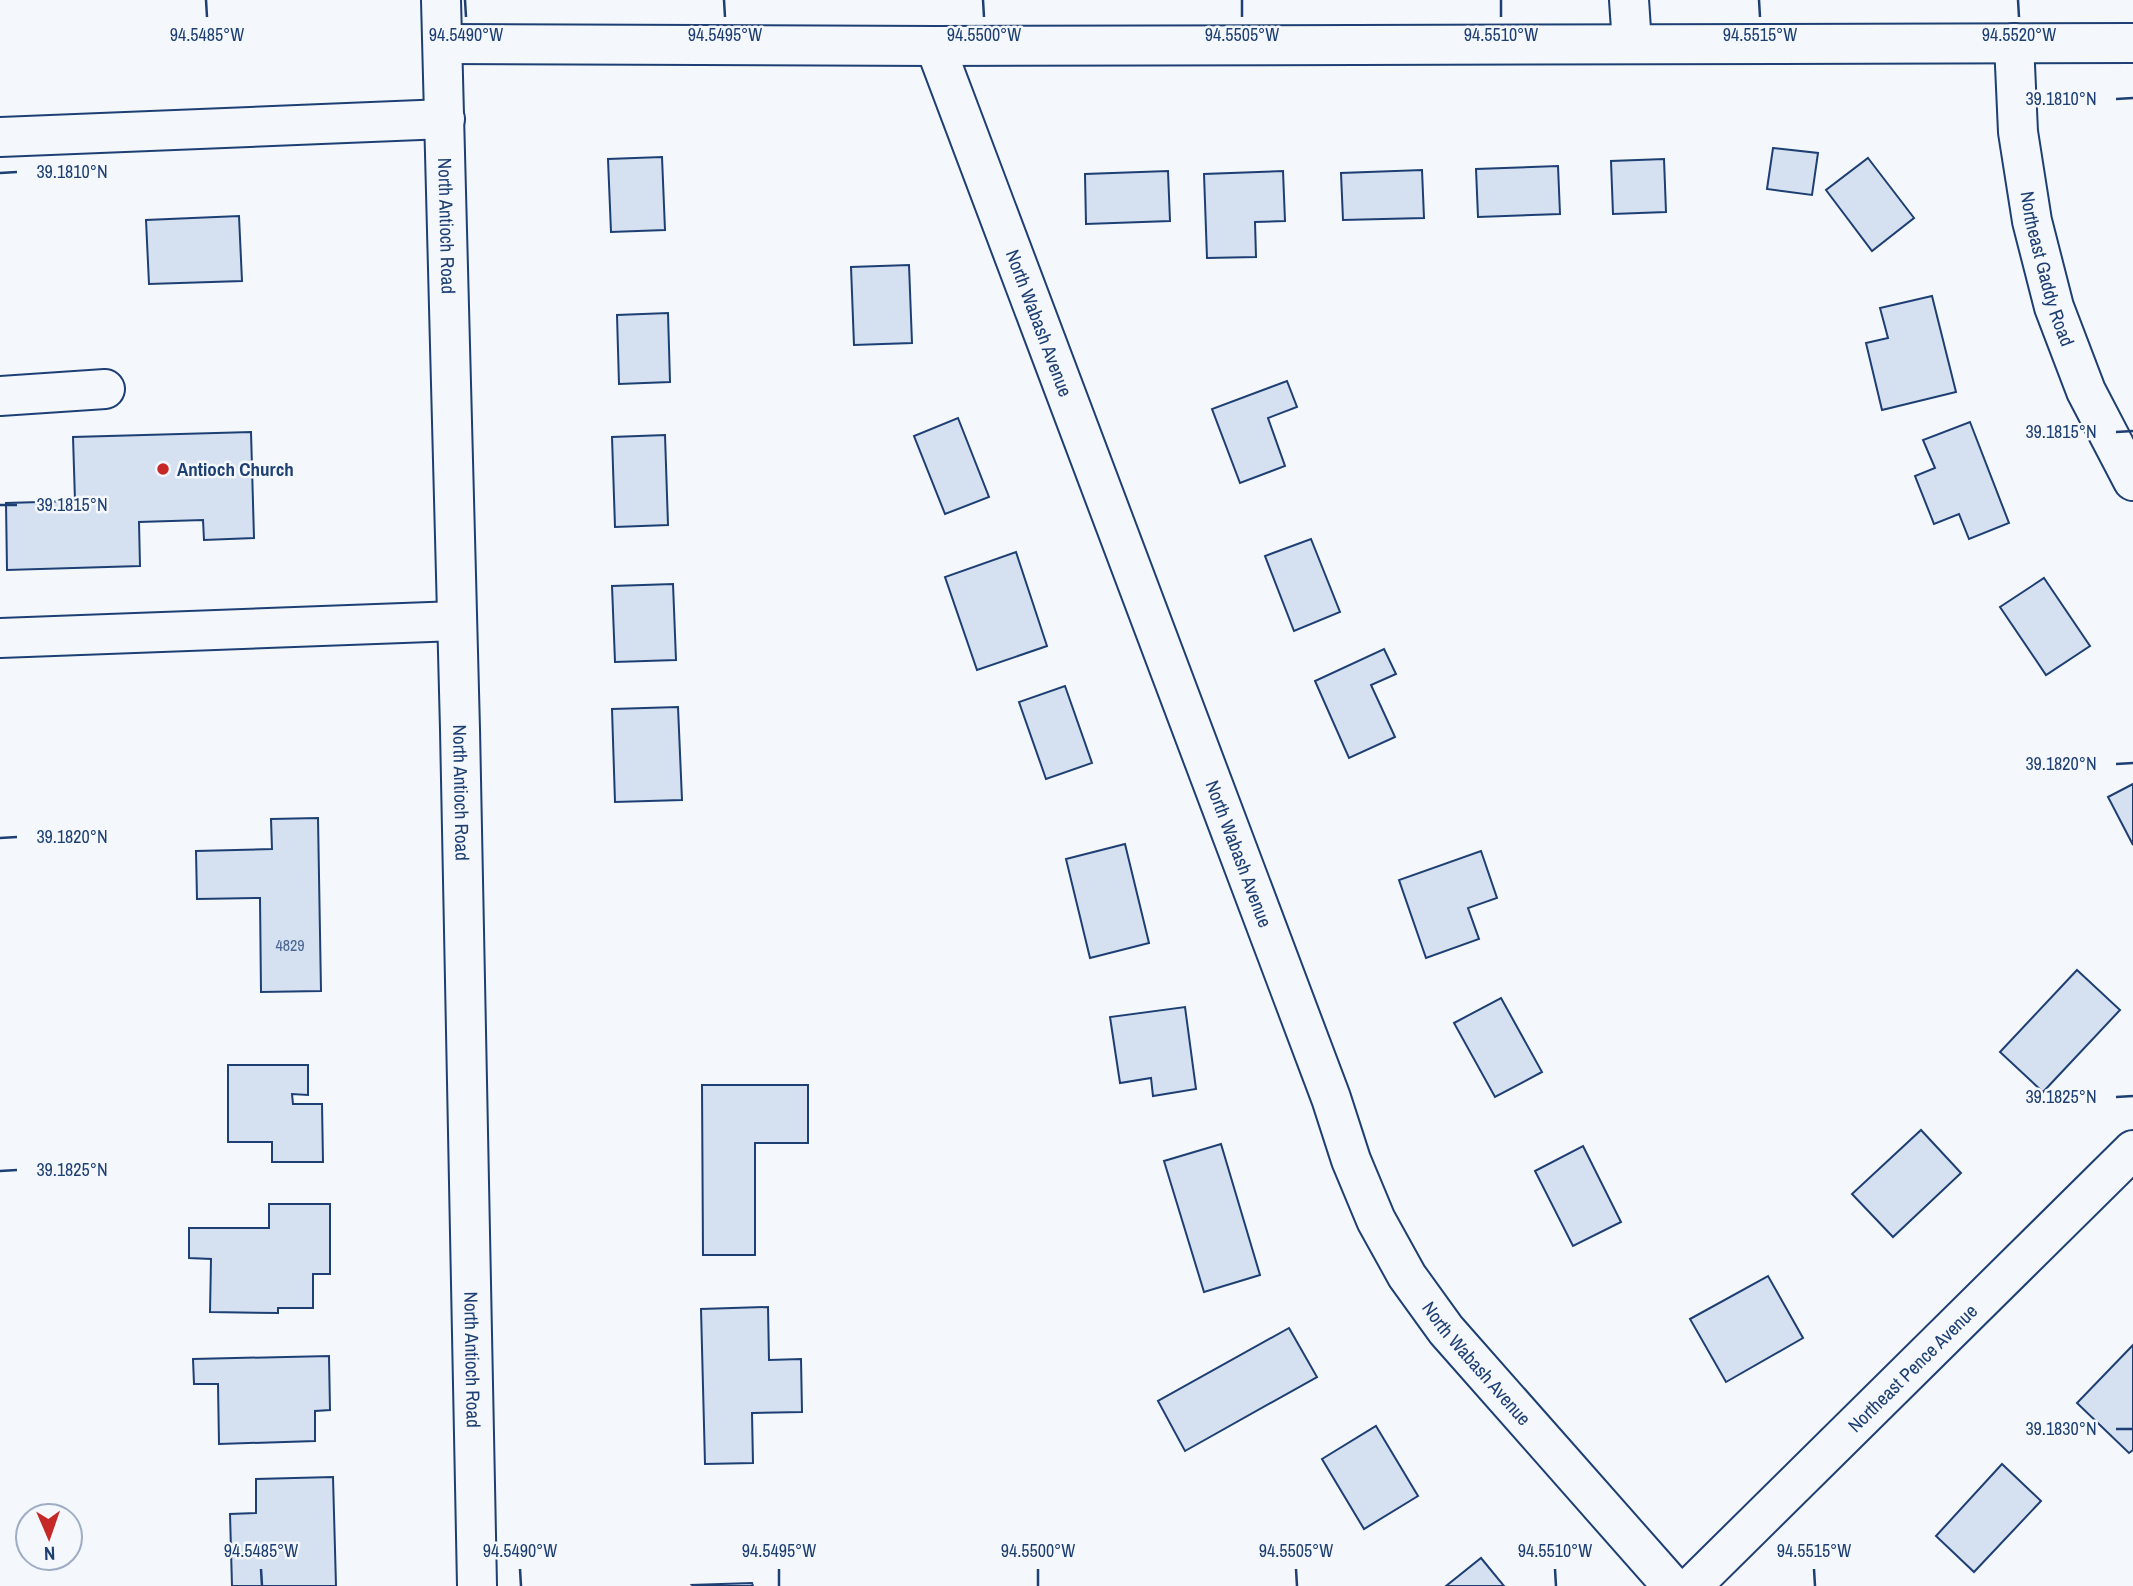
<svg xmlns="http://www.w3.org/2000/svg" width="2133" height="1586" font-family="'Archivo Narrow',sans-serif">
  <rect width="100%" height="100%" fill="#f4f7fb"/>
  <g fill="#d5e0f0" stroke="#1d3f73" stroke-width="2">
    <polygon points="1773,148 1818,153 1812,195 1767,189"/>
    <polygon points="662,157 665,230 611,232 608,159"/>
    <polygon points="1868,158 1914,218 1872,251 1826,190"/>
    <polygon points="1664,159 1666,212 1613,214 1611,161"/>
    <polygon points="1558,166 1560,214 1478,217 1476,169"/>
    <polygon points="1422,170 1424,218 1343,220 1341,173"/>
    <polygon points="1168,171 1170,221 1086,224 1085,174"/>
    <polygon points="1283,171 1285,221 1255,222 1256,257 1207,258 1204,174"/>
    <polygon points="239,216 242,281 149,284 146,220"/>
    <polygon points="909,265 912,343 854,345 851,267"/>
    <polygon points="1932,296 1956,392 1882,410 1866,343 1888,338 1880,308"/>
    <polygon points="668,313 670,382 619,384 617,315"/>
    <polygon points="1287,381 1297,407 1268,418 1285,466 1240,483 1212,409"/>
    <polygon points="958,418 989,497 945,514 914,436"/>
    <polygon points="1970,422 2009,523 1969,539 1959,514 1934,524 1915,476 1935,468 1923,440"/>
    <polygon points="251,432 254,538 204,540 203,520 139,522 140,566 7,570 6,503 75,501 73,437"/>
    <polygon points="665,435 668,525 615,527 612,437"/>
    <polygon points="1311,539 1340,612 1294,631 1265,556"/>
    <polygon points="1016,552 1047,646 977,670 945,577"/>
    <polygon points="2044,578 2090,646 2046,675 2000,607"/>
    <polygon points="673,584 676,660 615,662 612,586"/>
    <polygon points="1384,649 1396,674 1371,685 1395,737 1349,758 1315,681"/>
    <polygon points="1065,686 1092,763 1046,779 1019,702"/>
    <polygon points="678,707 682,800 615,802 612,709"/>
    <polygon points="2133,784 2133,845 2108,797"/>
    <polygon points="318,818 321,991 261,992 260,898 197,899 196,851 272,849 271,819"/>
    <polygon points="1125,844 1149,943 1090,958 1066,859"/>
    <polygon points="1481,851 1497,898 1468,908 1479,939 1426,958 1399,880"/>
    <polygon points="2077,970 2120,1010 2043,1092 2000,1052"/>
    <polygon points="1501,998 1542,1072 1495,1097 1454,1023"/>
    <polygon points="1185,1007 1196,1089 1153,1096 1151,1078 1120,1083 1110,1017"/>
    <polygon points="228,1065 308,1065 308,1095 292,1094 293,1104 322,1104 323,1162 272,1162 272,1142 228,1142"/>
    <polygon points="702,1085 808,1085 808,1143 755,1143 755,1255 703,1255"/>
    <polygon points="1921,1130 1961,1173 1893,1237 1852,1194"/>
    <polygon points="1221,1144 1260,1275 1204,1292 1164,1161"/>
    <polygon points="1583,1146 1621,1222 1573,1246 1535,1171"/>
    <polygon points="269,1204 330,1204 330,1274 313,1274 313,1308 278,1308 278,1313 210,1312 211,1259 189,1258 189,1228 269,1228"/>
    <polygon points="1768,1276 1803,1338 1726,1382 1690,1319"/>
    <polygon points="768,1307 769,1360 801,1359 802,1412 752,1413 753,1463 705,1464 701,1309"/>
    <polygon points="1289,1328 1317,1377 1185,1451 1158,1401"/>
    <polygon points="2133,1345 2133,1450 2129,1453 2077,1403"/>
    <polygon points="329,1356 330,1410 315,1411 315,1441 219,1444 218,1384 194,1384 193,1359"/>
    <polygon points="1376,1426 1418,1496 1364,1529 1322,1459"/>
    <polygon points="2002,1464 2041,1501 1974,1572 1936,1536"/>
    <polygon points="333,1477 336,1586 232,1586 230,1514 256,1513 256,1479"/>
    <polygon points="1481,1558 1504,1586 1446,1586"/>
    <polygon points="752,1583 753,1586 693,1586 692,1585"/>
  </g>
  <g fill="none" stroke-linecap="round" stroke-linejoin="round">
    <g stroke="#1d3f73" stroke-width="42">
      <g id="minor">
        <polyline points="1629,0 1632,44"/>
        <path id="s1" d="M 2014,43 L 2018,132 L 2032,221 L 2054,307 L 2086,391 L 2133,481"/>
        <polyline points="443,44 935,46 2133,43"/>
        <path id="s2" d="M 935,46 L 1331,1098 L 1351,1160 L 1376,1220 L 1407,1276 L 1446,1330 L 1672,1586"/>
        <polyline points="0,137 445,119"/>
        <polyline points="0,396 105,389"/>
        <polyline points="0,638 457,621"/>
        <path id="s3" d="M 1692,1586 L 2133,1150"/>
      </g>
    </g>
    <g stroke="#1d3f73" stroke-width="42">
      <g id="major">
        <path id="s4" d="M 441,0 L 460,729 L 477,1586"/>
      </g>
    </g>
    <use href="#minor" stroke="#f4f7fb" stroke-width="38"/>
    <use href="#major" stroke="#f4f7fb" stroke-width="38"/>
  </g>
  <path fill="none" stroke="#1d3f73" stroke-width="2.5" d="M 206,0 L 207,17M 465,0 L 466,17M 724,0 L 725,17M 983,0 L 984,17M 1242,0 L 1242,17M 1501,0 L 1501,17M 1759,0 L 1760,17M 2018,0 L 2019,17M 2116,99 L 2133,98M 0,173 L 17,172M 2116,432 L 2133,431M 0,505 L 17,505M 2116,764 L 2133,763M 0,838 L 17,837M 2116,1097 L 2133,1096M 0,1171 L 17,1170M 2116,1429 L 2133,1429M 261,1569 L 262,1586M 520,1569 L 521,1586M 779,1569 L 779,1586M 1038,1569 L 1038,1586M 1296,1569 L 1297,1586M 1555,1569 L 1556,1586M 1814,1569 L 1815,1586"/>
  <circle fill="#c62828" stroke="#f4f7fb" stroke-width="2.5" cx="163" cy="469" r="7"/>
  <g text-anchor="middle" dominant-baseline="central" stroke-width="5" stroke-linejoin="round" paint-order="stroke">
    <g font-size="16" fill="#4b6792">
      <text x="290" y="945">4829</text>
    </g>
    <g font-size="19" fill="#1d3f73" stroke="#f4f7fb">
      <text stroke="none"><textPath href="#s4" startOffset="226">North Antioch Road</textPath></text>
      <text stroke="none"><textPath href="#s1" startOffset="229">Northeast Gaddy Road</textPath></text>
      <text stroke="none"><textPath href="#s2" startOffset="296">North Wabash Avenue</textPath></text>
      <text stroke="none"><textPath href="#s4" startOffset="793">North Antioch Road</textPath></text>
      <text stroke="none"><textPath href="#s2" startOffset="863">North Wabash Avenue</textPath></text>
      <text stroke="none"><textPath href="#s4" startOffset="1360">North Antioch Road</textPath></text>
      <text stroke="none"><textPath href="#s2" startOffset="1430">North Wabash Avenue</textPath></text>
      <text stroke="none"><textPath href="#s3" startOffset="310">Northeast Pence Avenue</textPath></text>
    </g>
    <g font-size="19" font-weight="bold" fill="#1d3f73" stroke="#f4f7fb" text-anchor="start">
      <text x="177" y="469">Antioch Church</text>
    </g>
  </g>
  <g font-size="18" text-anchor="middle" fill="#1d3f73" stroke="#f4f7fb" stroke-width="5" stroke-linejoin="round" paint-order="stroke">
    <text x="207" y="41">94.5485°W</text>
    <text x="466" y="41">94.5490°W</text>
    <text x="725" y="41">94.5495°W</text>
    <text x="984" y="41">94.5500°W</text>
    <text x="1242" y="41">94.5505°W</text>
    <text x="1501" y="41">94.5510°W</text>
    <text x="1760" y="41">94.5515°W</text>
    <text x="2019" y="41">94.5520°W</text>
    <text x="2061" y="105">39.1810°N</text>
    <text x="72" y="178">39.1810°N</text>
    <text x="2061" y="438">39.1815°N</text>
    <text x="72" y="511">39.1815°N</text>
    <text x="2061" y="770">39.1820°N</text>
    <text x="72" y="843">39.1820°N</text>
    <text x="2061" y="1103">39.1825°N</text>
    <text x="72" y="1176">39.1825°N</text>
    <text x="2061" y="1435">39.1830°N</text>
    <text x="261" y="1557">94.5485°W</text>
    <text x="520" y="1557">94.5490°W</text>
    <text x="779" y="1557">94.5495°W</text>
    <text x="1038" y="1557">94.5500°W</text>
    <text x="1296" y="1557">94.5505°W</text>
    <text x="1555" y="1557">94.5510°W</text>
    <text x="1814" y="1557">94.5515°W</text>
  </g>
  <g transform="translate(49 1537) rotate(178)"><circle r="33" fill="#f4f7fb" stroke="#9eadc5" stroke-width="2"/>
  <path d="M0-5L12 26L0 18L-12 26Z" fill="#c62828"/>
  <text y="-10" font-size="19" font-weight="bold" text-anchor="middle" fill="#1d3f73">N</text>
  </g>
</svg>
